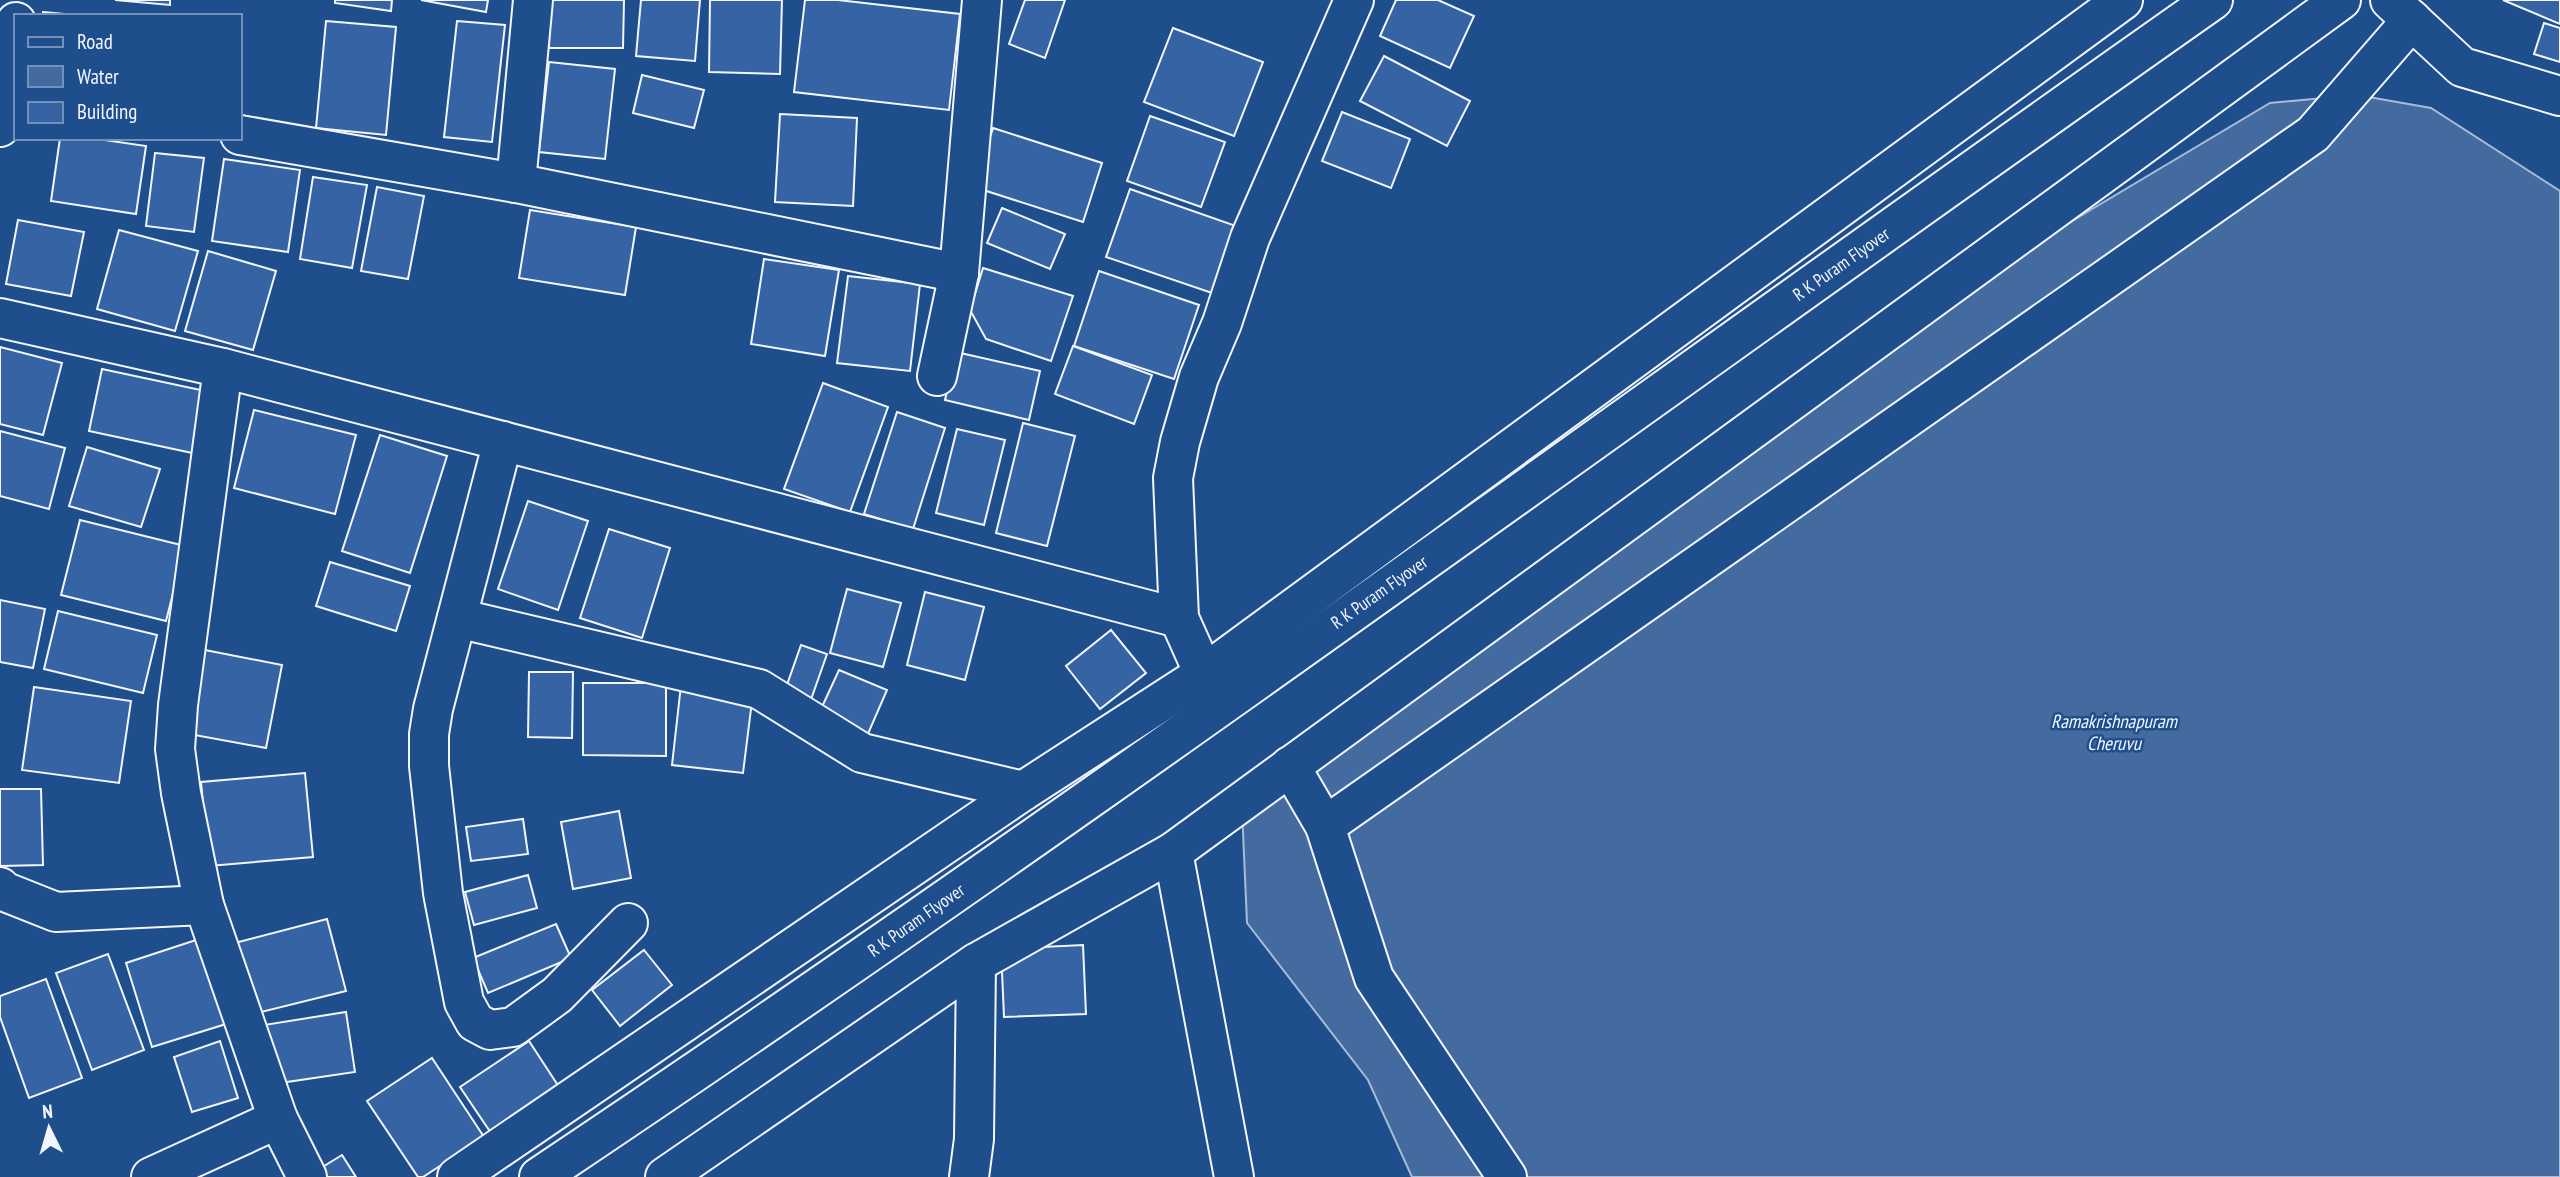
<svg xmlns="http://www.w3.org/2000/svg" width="2560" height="1177" font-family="'PT Sans Narrow',sans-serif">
  <rect width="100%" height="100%" fill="#1f4e8c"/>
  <polygon fill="#446ba0" stroke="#a8bbd7" stroke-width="2" points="2357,95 2431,108 2560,191 2560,1177 1412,1177 1368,1080 1247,923 1242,809 2030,246 2270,103"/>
  <g fill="#3563a3" stroke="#f2f6ff" stroke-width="2">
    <polygon points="115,0 170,0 170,5"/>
    <polygon points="335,0 392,0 391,11 335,3"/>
    <polygon points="421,0 488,0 486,12"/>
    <polygon points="550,0 624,0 623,48 549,48"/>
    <polygon points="641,0 700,0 695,61 636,56"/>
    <polygon points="710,0 782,0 780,74 709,72"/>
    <polygon points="805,0 838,0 960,14 949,110 794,92"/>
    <polygon points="1025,0 1065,0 1045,58 1009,44"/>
    <polygon points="1396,0 1438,0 1474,16 1450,68 1380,36"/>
    <polygon points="2503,0 2560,0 2560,24"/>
    <polygon points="43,12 86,16 43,16"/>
    <polygon points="326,21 396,27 386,135 316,128"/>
    <polygon points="457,21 505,25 492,142 444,137"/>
    <polygon points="2544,23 2560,28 2560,62 2534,54"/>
    <polygon points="1173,28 1263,62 1234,136 1144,102"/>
    <polygon points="1384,56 1470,101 1447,146 1360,101"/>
    <polygon points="549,62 615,69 605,159 539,152"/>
    <polygon points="642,75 704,90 694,128 633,113"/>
    <polygon points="1342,112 1410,139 1391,188 1322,161"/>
    <polygon points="780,114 857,118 853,206 775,202"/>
    <polygon points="1150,116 1225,142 1201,207 1127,181"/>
    <polygon points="993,128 1102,163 1083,222 974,187"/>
    <polygon points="60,138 91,138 146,146 136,214 51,201"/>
    <polygon points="155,153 204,158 194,232 146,226"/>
    <polygon points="224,159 300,170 288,252 212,241"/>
    <polygon points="313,177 367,185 352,268 300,259"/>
    <polygon points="377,187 424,196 408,279 361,271"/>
    <polygon points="1130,189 1236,226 1212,293 1106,257"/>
    <polygon points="1002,208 1065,234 1050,269 987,243"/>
    <polygon points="530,210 636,227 625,295 519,278"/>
    <polygon points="18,220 84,232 71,296 6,284"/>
    <polygon points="119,230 198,251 175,331 97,309"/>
    <polygon points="208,251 276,271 253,350 185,331"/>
    <polygon points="764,259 839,270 825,356 751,344"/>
    <polygon points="983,268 1073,296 1051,361 986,339 970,310"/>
    <polygon points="1099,271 1199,305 1174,379 1074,346"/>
    <polygon points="848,276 920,284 910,371 837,363"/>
    <polygon points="1073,346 1152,375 1134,424 1055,394"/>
    <polygon points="0,347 62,363 43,435 0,424"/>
    <polygon points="956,352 1040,371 1029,420 945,400"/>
    <polygon points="102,369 210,392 197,454 89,431"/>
    <polygon points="823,383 888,407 850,512 784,489"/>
    <polygon points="254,410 356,435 335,514 234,488"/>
    <polygon points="897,412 945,428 913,529 864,514"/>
    <polygon points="1023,423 1075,436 1047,546 996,533"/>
    <polygon points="957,429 1005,440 984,525 936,513"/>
    <polygon points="0,431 65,448 49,509 0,496"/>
    <polygon points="380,435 447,456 410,573 342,551"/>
    <polygon points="87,447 160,469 141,527 69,506"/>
    <polygon points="528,501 588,521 558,610 498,589"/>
    <polygon points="80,520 185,546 166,621 61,595"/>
    <polygon points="609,529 670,548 642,638 580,618"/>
    <polygon points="330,562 410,586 396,631 316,606"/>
    <polygon points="847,589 901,603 883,667 830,653"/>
    <polygon points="925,592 984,607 965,680 907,665"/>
    <polygon points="0,600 45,609 33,668 0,662"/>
    <polygon points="58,611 157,635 143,693 44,669"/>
    <polygon points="1111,630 1146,673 1100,709 1066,666"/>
    <polygon points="801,645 827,654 808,708 782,699"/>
    <polygon points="205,650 282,665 266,748 189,734"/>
    <polygon points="839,670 887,690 864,743 815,722"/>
    <polygon points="529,672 573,672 572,738 528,737"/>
    <polygon points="583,683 666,683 666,756 583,755"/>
    <polygon points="681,685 753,693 743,773 672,765"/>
    <polygon points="34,687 131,701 119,783 22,770"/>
    <polygon points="305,773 313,857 209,866 201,782"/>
    <polygon points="0,789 41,789 43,865 0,866"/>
    <polygon points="619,811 631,878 573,889 561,822"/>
    <polygon points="523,819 528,854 471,861 466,827"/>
    <polygon points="528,875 537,908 474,925 465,892"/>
    <polygon points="327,919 346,991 249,1015 231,944"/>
    <polygon points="556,924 571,958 488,993 473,958"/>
    <polygon points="199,939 226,1024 152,1047 126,963"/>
    <polygon points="1083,945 1086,1014 1004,1017 1001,949"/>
    <polygon points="644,950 672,985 620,1026 592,990"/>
    <polygon points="108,954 144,1050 92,1070 56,973"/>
    <polygon points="46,979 82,1078 29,1098 0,1017 0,996"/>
    <polygon points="346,1012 355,1072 273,1084 264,1025"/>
    <polygon points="220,1041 238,1098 192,1112 174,1057"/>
    <polygon points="529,1041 559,1087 491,1133 460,1087"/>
    <polygon points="432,1058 484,1137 423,1177 418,1177 367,1101"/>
    <polygon points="342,1155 356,1177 309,1177 308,1176"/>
  </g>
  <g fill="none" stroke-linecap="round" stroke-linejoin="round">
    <g stroke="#f2f6ff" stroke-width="42">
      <g id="minor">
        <polyline points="2390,0 2462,67 2560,96"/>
        <polyline points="0,127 16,22"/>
        <polyline points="240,135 516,183 959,273"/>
        <polyline points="516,183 533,0"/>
        <polyline points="0,318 223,368 1179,618"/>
        <polyline points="223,368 178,705 175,749 181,793 204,905 278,1119 307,1177"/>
        <polyline points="937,376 959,273 982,0"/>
        <polyline points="503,441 433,709 429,734 429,766 443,893 464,1002 475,1022 490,1030 513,1027 557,995 628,923"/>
        <polyline points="457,618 759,689 862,753 1023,791"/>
        <polyline points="1204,674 1179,618 1173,478 1180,442 1199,377 1222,323 1250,238 1354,0"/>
        <polyline points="1290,766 1325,826"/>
        <polyline points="1173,852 1234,1177"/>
        <polyline points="0,887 3,891 56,912 204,905"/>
        <polyline points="151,1177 278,1119"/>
        <polyline points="457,1177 1023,791 1204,674 2123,0"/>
        <polyline points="665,1177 976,963 1173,852 2341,0"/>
        <polyline points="969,1177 974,1139 976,963"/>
        <polyline points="1507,1177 1374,978 1325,826 2313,134 2412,20"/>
      </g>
    </g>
    <g stroke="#f2f6ff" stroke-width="42">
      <path id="major" d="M 539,1177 C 1106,798 1655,392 2213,0"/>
    </g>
    <use href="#minor" stroke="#1f4e8c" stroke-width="38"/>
    <use href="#major" stroke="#1f4e8c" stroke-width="38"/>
  </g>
  <g text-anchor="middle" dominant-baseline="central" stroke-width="5" stroke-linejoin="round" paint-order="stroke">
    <g font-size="18" fill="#f2f6ff" stroke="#1f4e8c">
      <text transform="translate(1841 264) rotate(-35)">R K Puram Flyover</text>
      <text transform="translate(1379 592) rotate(-35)">R K Puram Flyover</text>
      <text transform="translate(916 920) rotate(-35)">R K Puram Flyover</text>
    </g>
    <g font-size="19" font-style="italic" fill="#f2f6ff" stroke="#1f4e8c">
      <text x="2114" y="721">Ramakrishnapuram<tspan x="2114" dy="22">Cheruvu</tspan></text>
    </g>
  </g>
  <rect x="14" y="14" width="228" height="126" fill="#1f4e8c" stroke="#7391ba" stroke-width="2"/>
  <rect x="28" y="37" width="35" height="10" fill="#1f4e8c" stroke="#7391ba" stroke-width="2"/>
  <text x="77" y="49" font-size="21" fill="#f2f6ff">Road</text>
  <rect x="28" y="66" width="35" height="21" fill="#446ba0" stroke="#7391ba" stroke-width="2"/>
  <text x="77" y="84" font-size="21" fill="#f2f6ff">Water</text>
  <rect x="28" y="102" width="35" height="21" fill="#3563a3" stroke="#7391ba" stroke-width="2"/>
  <text x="77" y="119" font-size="21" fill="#f2f6ff">Building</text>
  <g transform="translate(49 1128) rotate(355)" stroke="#1f4e8c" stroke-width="5" paint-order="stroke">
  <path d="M0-5L12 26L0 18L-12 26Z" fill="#f2f6ff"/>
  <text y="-10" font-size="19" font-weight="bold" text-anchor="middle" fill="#f2f6ff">N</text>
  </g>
</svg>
